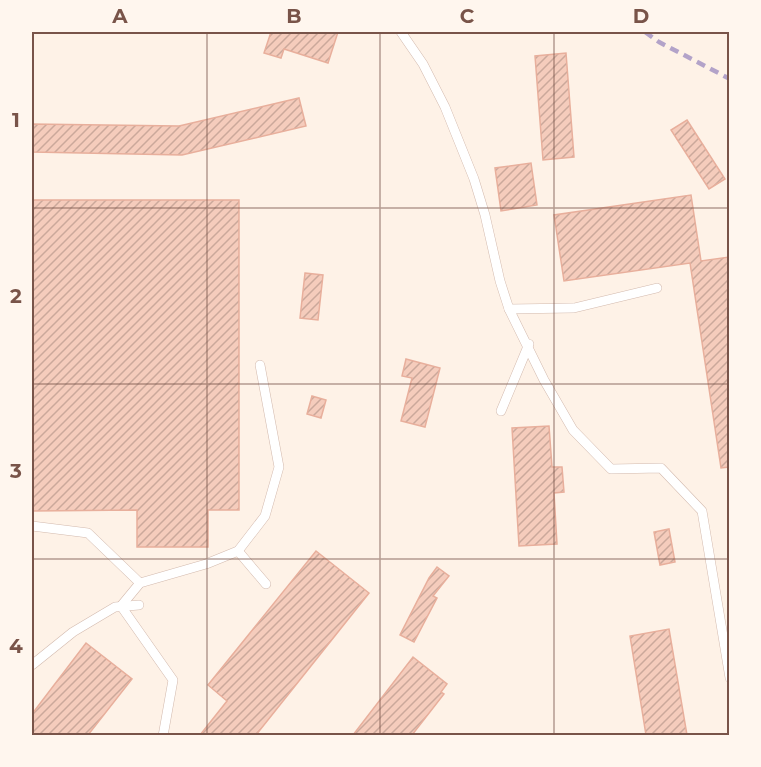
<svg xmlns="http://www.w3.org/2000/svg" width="761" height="767" font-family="Montserrat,sans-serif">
  <defs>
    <pattern id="building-hatch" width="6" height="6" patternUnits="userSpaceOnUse" patternTransform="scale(1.5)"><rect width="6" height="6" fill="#f5ccbc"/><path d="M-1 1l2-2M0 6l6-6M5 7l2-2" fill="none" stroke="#cba89b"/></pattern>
  </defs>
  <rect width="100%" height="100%" fill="#fef2e7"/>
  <g fill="url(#building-hatch)" stroke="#e8af9c" stroke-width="1.5">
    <polygon points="271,32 338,32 328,63 284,49 281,58 264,53"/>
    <polygon points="566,53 574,157 543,160 535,56"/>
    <polygon points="299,98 306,126 182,155 32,152 32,124 179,126"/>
    <polygon points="687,120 725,179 709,189 671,130"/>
    <polygon points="531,163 537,205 501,211 495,168"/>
    <polygon points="691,195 701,261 729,257 729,467 721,468 690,263 564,281 554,215"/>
    <polygon points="32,200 239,200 239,510 208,510 208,547 137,547 137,510 33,511"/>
    <polygon points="305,273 323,275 318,320 300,318"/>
    <polygon points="406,359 440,368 425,427 401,421 412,378 402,376"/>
    <polygon points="312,396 326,400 321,418 307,414"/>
    <polygon points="549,426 552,467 562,467 564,492 554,493 557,544 519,546 512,428"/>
    <polygon points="669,529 675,562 660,565 654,532"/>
    <polygon points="316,551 369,593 256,735 200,735 227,701 208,685"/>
    <polygon points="437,567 449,576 433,596 437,598 414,642 400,635 429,578"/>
    <polygon points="669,629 687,735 646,735 630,636"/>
    <polygon points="86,643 132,679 88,735 32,735 32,714"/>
    <polygon points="413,657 447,684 441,692 444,694 412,735 353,735"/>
  </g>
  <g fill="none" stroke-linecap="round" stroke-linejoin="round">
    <g stroke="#d3baae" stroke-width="10">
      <g id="service">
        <polyline points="401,32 423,64 445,107 474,179 485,215 500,281 509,309 544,380 573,430 611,469 661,468 702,511 730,678"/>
        <polyline points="509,309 574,308 657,288"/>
        <polyline points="501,411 529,344"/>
        <polyline points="32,526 88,533 140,583"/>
        <polyline points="238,551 266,584"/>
        <polyline points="32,665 73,632 115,607 139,605"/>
        <polyline points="163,736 173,680 121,606 140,583 206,564 238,551 265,516 279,467 260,365"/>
      </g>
    </g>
    <use href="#service" stroke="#fff" stroke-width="9"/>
    <polyline stroke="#b3a3c9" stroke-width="4.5" stroke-dasharray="9 6" stroke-linecap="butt" points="645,32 659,42 730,79"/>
  </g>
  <path fill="none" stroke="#795449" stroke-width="1.5" stroke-opacity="0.55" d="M 207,32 L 207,736M 380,32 L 380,736M 554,32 L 554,736M 32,208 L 730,208M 32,384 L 730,384M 32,559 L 730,559"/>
  <rect width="761" height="767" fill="none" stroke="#fff6ee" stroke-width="66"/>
  <rect x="33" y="33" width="695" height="701" fill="none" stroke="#795449" stroke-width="2"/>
  <g font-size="20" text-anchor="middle" font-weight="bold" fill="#795449">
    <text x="120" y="23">A</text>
    <text x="294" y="23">B</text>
    <text x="467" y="23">C</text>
    <text x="641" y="23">D</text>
    <text x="16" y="127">1</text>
    <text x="16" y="303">2</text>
    <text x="16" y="478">3</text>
    <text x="16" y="653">4</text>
  </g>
</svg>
